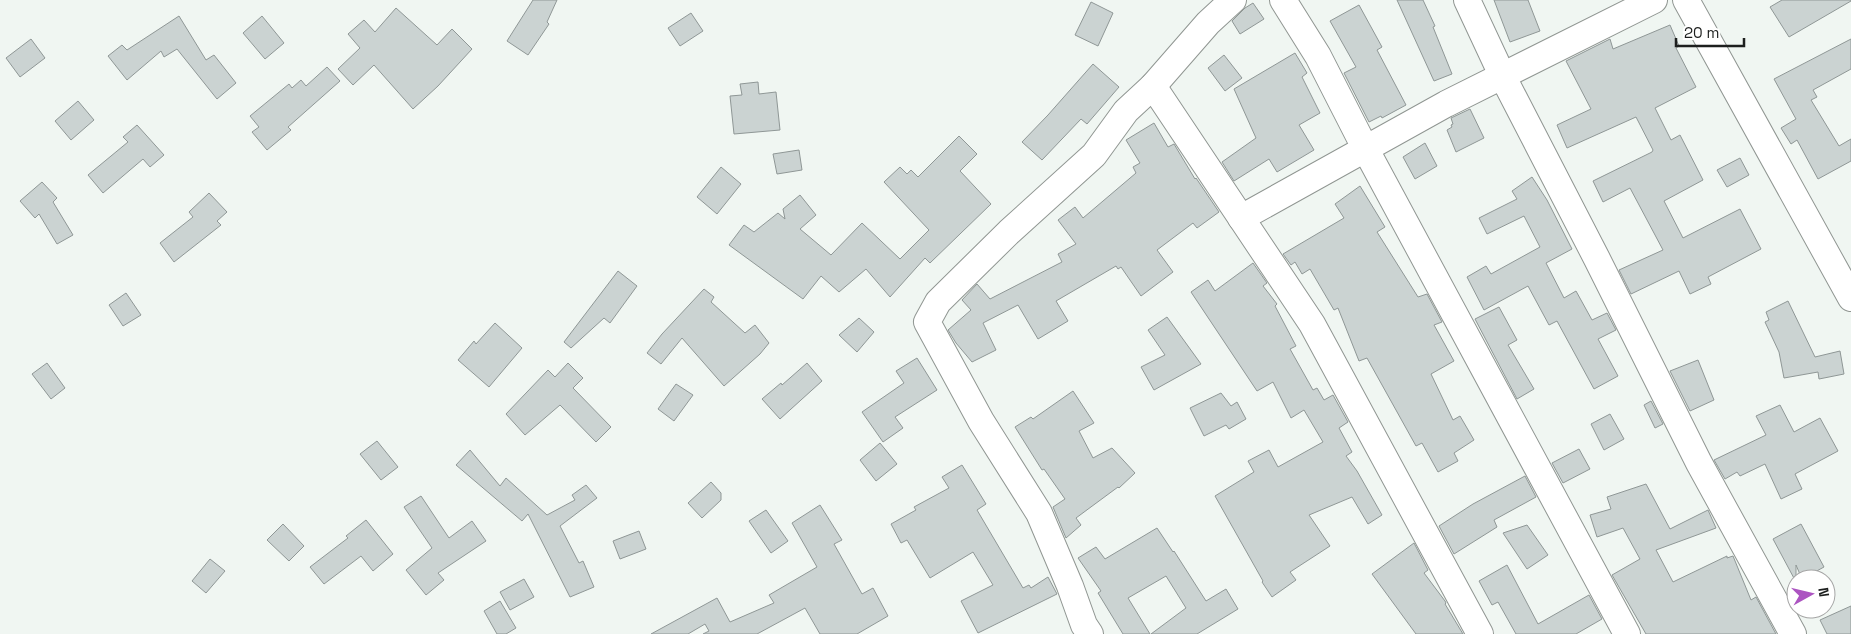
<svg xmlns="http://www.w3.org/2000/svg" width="1851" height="634" font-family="'Space Grotesk',sans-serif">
  <rect width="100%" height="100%" fill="#f0f6f2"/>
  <g fill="#cbd3d2" stroke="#8f9796">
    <polygon points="533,0 557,0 547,22 549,24 528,55 507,41"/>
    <polygon points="1397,0 1423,0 1435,26 1433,27 1452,74 1434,81"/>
    <polygon points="1494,0 1528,0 1540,31 1510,42"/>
    <polygon points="1782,0 1851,0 1851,1 1789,37 1770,7"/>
    <polygon points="1091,2 1113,13 1098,46 1075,35"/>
    <polygon points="1253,3 1264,19 1240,34 1232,21 1245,8"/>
    <polygon points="1359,5 1382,47 1377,50 1406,105 1382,118 1381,116 1369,122 1344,73 1356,67 1330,21"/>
    <polygon points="396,8 437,45 452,29 472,49 438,86 413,109 374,65 353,85 338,69 360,48 348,34 364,20 375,32"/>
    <polygon points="691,13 703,31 680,46 668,28"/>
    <polygon points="179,16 206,60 214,55 236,83 217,99 177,49 164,57 161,51 127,80 108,56 122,45 127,50"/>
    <polygon points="262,16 284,43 265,59 243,33"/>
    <polygon points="1670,25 1679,46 1676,48 1696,87 1655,108 1671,140 1680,135 1703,180 1664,201 1683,238 1740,209 1761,249 1708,277 1711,284 1690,294 1679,271 1631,294 1619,270 1663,250 1630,188 1603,202 1593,181 1652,152 1653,150 1636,117 1567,148 1557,125 1591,109 1566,61 1610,39 1613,49"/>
    <polygon points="31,39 45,58 20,77 6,58"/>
    <polygon points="1851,39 1851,69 1813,90 1817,97 1811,100 1839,146 1851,139 1851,161 1818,179 1797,140 1791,144 1781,128 1796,119 1774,79"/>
    <polygon points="1295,53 1307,73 1302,77 1320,113 1299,125 1314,150 1277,172 1269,159 1234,181 1222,162 1256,138 1234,89"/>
    <polygon points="1224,55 1242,78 1225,91 1208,68"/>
    <polygon points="1093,64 1119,87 1087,124 1081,119 1042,160 1022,142 1048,115"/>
    <polygon points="327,67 340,81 288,127 291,130 267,150 252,132 259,127 250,116 289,84 292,88 301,80 306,86"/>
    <polygon points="758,82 759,94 776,92 780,130 734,134 730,96 742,95 740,84"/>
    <polygon points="78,101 94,120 71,140 55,121"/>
    <polygon points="1470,109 1484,138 1456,152 1447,130 1452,127 1451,125 1453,124 1451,118"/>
    <polygon points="1154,123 1168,147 1174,144 1195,179 1196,178 1219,212 1197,228 1193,223 1157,250 1173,272 1141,296 1121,267 1118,269 1116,266 1056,301 1068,321 1038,339 1018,305 983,323 996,350 972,362 956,343 948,330 971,310 962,300 977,284 990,299 1062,262 1058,254 1076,244 1058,220 1075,207 1083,218 1136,173 1133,167 1140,163 1126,140"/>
    <polygon points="137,125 164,155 150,167 143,159 103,193 88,175 128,142 123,137"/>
    <polygon points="959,136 977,154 960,171 991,204 930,263 925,258 890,297 866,269 839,292 821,276 803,299 729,245 744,225 754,232 778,213 785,219 783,209 800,195 816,215 800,229 831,255 862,223 900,259 929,230 884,182 900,167 907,174 911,170 918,177"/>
    <polygon points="1425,143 1437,166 1415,179 1403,157"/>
    <polygon points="799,150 802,170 777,174 773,154"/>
    <polygon points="1740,158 1749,175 1727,187 1717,170"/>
    <polygon points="721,167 741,184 717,214 697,197"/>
    <polygon points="1532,177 1547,200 1572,249 1546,263 1564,298 1576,291 1592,320 1607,313 1616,330 1598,339 1618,376 1594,389 1557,321 1549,325 1528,286 1484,310 1467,277 1486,266 1491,274 1540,247 1524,216 1487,234 1479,218 1517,199 1512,191"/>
    <polygon points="42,182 57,198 53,202 73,235 57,244 39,214 35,218 20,201"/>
    <polygon points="1360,186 1385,227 1377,232 1418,297 1427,294 1442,322 1434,325 1454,361 1431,374 1453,420 1460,416 1474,440 1454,453 1458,461 1438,472 1422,443 1416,446 1367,358 1359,361 1338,308 1334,310 1310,269 1302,274 1295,262 1291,265 1283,254 1344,218 1335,204"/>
    <polygon points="209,193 227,212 217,221 221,225 174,262 160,243 193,217 189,212"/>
    <polygon points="1253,263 1267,283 1263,286 1277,304 1275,306 1296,346 1290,349 1313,390 1317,388 1324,400 1333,395 1348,422 1339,428 1352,452 1346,456 1357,471 1382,515 1368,524 1352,497 1309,515 1330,546 1290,572 1296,580 1272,597 1262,582 1263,581 1215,496 1254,472 1248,461 1269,450 1278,467 1323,442 1304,410 1291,418 1273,382 1257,391 1191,292 1208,280 1215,291"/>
    <polygon points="618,271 637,286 610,323 604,318 571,348 564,342"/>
    <polygon points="704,289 714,297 711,302 745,333 755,325 769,343 760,354 724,386 682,338 661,364 647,353 662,334"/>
    <polygon points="126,293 141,315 123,326 109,305"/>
    <polygon points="1788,301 1815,357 1840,351 1844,374 1819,379 1818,372 1784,378 1779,352 1765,322 1769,320 1766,312"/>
    <polygon points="1499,307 1517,340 1508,345 1534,389 1517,399 1475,319"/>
    <polygon points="1167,317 1201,364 1154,390 1141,367 1165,355 1148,330"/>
    <polygon points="859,318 874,332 857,352 839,335"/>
    <polygon points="495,323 522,348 489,387 458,360 474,341 476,344"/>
    <polygon points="917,358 937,390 895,417 903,428 883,442 862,412 904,383 896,371"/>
    <polygon points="1698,360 1714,400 1690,411 1670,371"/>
    <polygon points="47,363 65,388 51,399 32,374"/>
    <polygon points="568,363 583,378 573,388 611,427 596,442 560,405 525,435 506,414 548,370 555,377"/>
    <polygon points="807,363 822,381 780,419 762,399 781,383 782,385"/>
    <polygon points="676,384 693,395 674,421 658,409"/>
    <polygon points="1073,391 1094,423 1079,431 1093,458 1112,448 1135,473 1119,488 1118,487 1076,518 1081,525 1066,538 1053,507 1065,499 1044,469 1042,470 1015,427 1031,417 1033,419"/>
    <polygon points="1221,393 1231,406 1237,402 1246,419 1229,429 1226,425 1204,436 1190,408"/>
    <polygon points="1651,401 1663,424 1655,428 1644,405"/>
    <polygon points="1780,405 1794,432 1820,418 1838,451 1795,474 1802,489 1781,499 1765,464 1740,476 1737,472 1725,479 1714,460 1766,435 1756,416"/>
    <polygon points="1610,414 1624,439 1604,450 1591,424"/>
    <polygon points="377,441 398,467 381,480 360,454"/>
    <polygon points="880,443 897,464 876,481 860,460"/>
    <polygon points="1579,449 1590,469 1563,483 1552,463"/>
    <polygon points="470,450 500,486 506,478 547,515 575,500 572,495 586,485 597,498 560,526 579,563 583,561 594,587 570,597 528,514 522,521 456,465"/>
    <polygon points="962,465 986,504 977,510 1023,588 1029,585 1031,588 1048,577 1057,594 978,633 961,601 993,585 973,552 930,578 907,540 901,543 891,524 916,510 914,507 949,488 942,477"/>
    <polygon points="1525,476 1536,497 1494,520 1497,527 1454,554 1439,526 1473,504"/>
    <polygon points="711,482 721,493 721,500 702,518 688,503"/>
    <polygon points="1646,484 1670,529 1708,510 1716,528 1656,550 1673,582 1727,556 1727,558 1733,556 1751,600 1756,597 1776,634 1646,634 1612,575 1640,559 1623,528 1597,537 1590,515 1611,509 1607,497"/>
    <polygon points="421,496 449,538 472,521 486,541 438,573 444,580 426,595 406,570 432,548 404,507"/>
    <polygon points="820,505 842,540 834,544 862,594 873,588 888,616 857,634 820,634 805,608 757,634 703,634 709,631 705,624 688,634 651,634 717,598 730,622 774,603 769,595 817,567 792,523"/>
    <polygon points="766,510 788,541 771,553 749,521"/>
    <polygon points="366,520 393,554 373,571 361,556 324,584 310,567 348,538 346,536"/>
    <polygon points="283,524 304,546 289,561 267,540"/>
    <polygon points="1801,524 1824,567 1802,579 1796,565 1796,582 1773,539"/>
    <polygon points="1527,525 1548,555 1527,569 1503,533"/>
    <polygon points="1157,528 1173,552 1174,551 1206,601 1226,589 1238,609 1197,634 1151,634 1186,608 1166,576 1128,598 1150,634 1123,634 1098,593 1101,591 1078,558 1096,547 1105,559"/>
    <polygon points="639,531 646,549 620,559 613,541"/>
    <polygon points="1414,543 1428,570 1424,573 1445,601 1446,603 1445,604 1463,634 1416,634 1372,574"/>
    <polygon points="210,559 225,571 206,593 192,581"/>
    <polygon points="1507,565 1538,624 1589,595 1602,619 1576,634 1516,634 1498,602 1492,605 1479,581"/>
    <polygon points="524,579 534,597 510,610 500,592"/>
    <polygon points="500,601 516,628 506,634 497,634 484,611"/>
    <polygon points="1851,606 1851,634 1827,634 1820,620"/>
  </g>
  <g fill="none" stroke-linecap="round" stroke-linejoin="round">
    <g stroke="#909692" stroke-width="28">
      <g id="minor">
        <polyline points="1283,0 1318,56 1365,148 1627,634"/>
        <polyline points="1467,0 1502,75 1597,259 1699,463 1793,634"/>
        <polyline points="1686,0 1851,298"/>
        <polyline points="1153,86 1312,324 1480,634"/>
        <polyline points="1241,218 1446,104 1654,0"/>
        <polyline points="1090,634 1084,625 1070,586 1039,513 981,421 927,322 938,302 1009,232 1094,155 1126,111 1153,86 1208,23 1233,0"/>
      </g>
    </g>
    <use href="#minor" stroke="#fff" stroke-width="26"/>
  </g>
  <g transform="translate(1811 594) rotate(82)"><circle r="24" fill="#ffffff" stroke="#a5a5a5"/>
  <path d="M0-4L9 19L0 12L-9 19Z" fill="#ac54c1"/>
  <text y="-8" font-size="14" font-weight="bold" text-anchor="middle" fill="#1d1f1e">N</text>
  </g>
  <path d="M1676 38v8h68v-8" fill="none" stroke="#1d1f1e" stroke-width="2.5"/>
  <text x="1684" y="38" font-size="15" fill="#1d1f1e" stroke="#ffffff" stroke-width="4" paint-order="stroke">20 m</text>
</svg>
